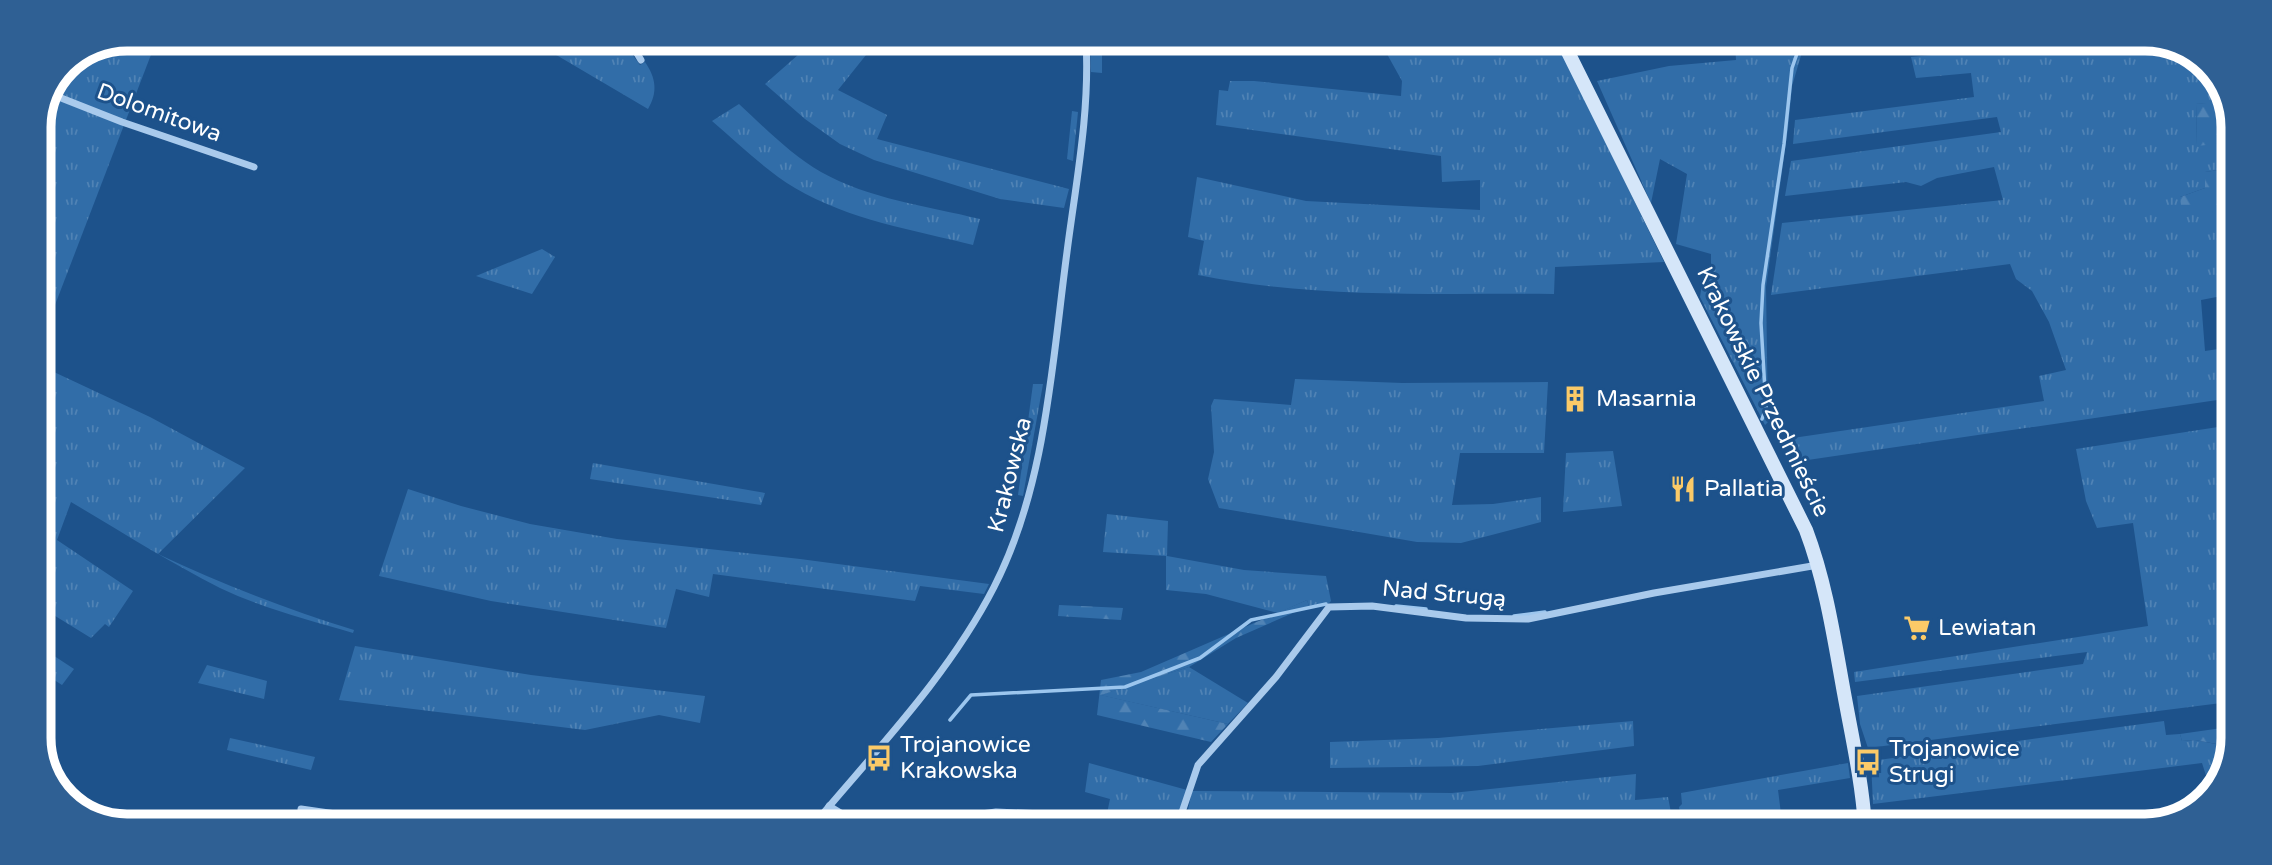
<svg xmlns="http://www.w3.org/2000/svg" width="2272" height="865" font-family="'Varela Round',sans-serif">
  <defs>
    <pattern id="grass-tufts" width="24" height="20" patternUnits="userSpaceOnUse" patternTransform="scale(1.75)"><rect width="24" height="20" fill="#316da8"/><path d="M3 7l-1-3M5 7V3M7 7l1-3M15 17l-1-3M17 17v-4M19 17l1-3" fill="none" stroke="#5083b5"/></pattern>
    <pattern id="forest-firs" width="22" height="20" patternUnits="userSpaceOnUse" patternTransform="scale(1.75)"><rect width="22" height="20" fill="#316da8"/><path d="M5 1l3.5 6h-7zM16 11l3.5 6h-7z" fill="#5083b5"/></pattern>
  </defs>
  <rect width="100%" height="100%" fill="#1d528b"/>
  <g fill="url(#grass-tufts)">
    <polygon points="127,39 157,39 55,305 39,297 39,122 65,64"/>
    <path d="M 524,39 L 626,40 L 629,50 L 640,65 L 645,62 C 656,78 658,92 648,109 L 558,56 Z"/>
    <polygon points="815,40 878,40 838,90 887,115 877,139 1069,189 1064,208 1000,199 874,160 840,144 805,119 765,84"/>
    <polygon points="1090,41 1186,41 1102,43 1102,73 1091,72"/>
    <path d="M 1362,41 L 1557,42 L 1664,262 L 1555,267 L 1554,294 C 1435,293 1315,299 1198,275 L 1204,241 L 1188,237 L 1197,177 L 1306,201 L 1480,210 L 1480,180 L 1442,182 L 1441,156 L 1216,125 L 1219,90 L 1228,91 L 1230,81 L 1254,81 L 1401,96 L 1402,81 L 1382,45 Z"/>
    <polygon points="1735,42 1805,42 1792,86 1788,128 1766,287 1768,422 1765,425 1700,297 1703,278 1711,270 1711,254 1676,244 1687,174 1660,159 1651,203 1597,81 1669,66 1736,60"/>
    <polygon points="2019,43 2174,43 2215,73 2219,84 2210,85 2212,103 2196,104 2197,145 2233,142 2233,168 2205,172 2205,188 2180,197 2212,211 2224,233 2232,238 2232,294 2201,300 2205,351 2232,347 2231,398 1794,462 1786,439 2044,401 2039,376 2066,370 2049,322 2032,291 2016,279 2010,264 1771,295 1782,223 2003,200 1994,167 1937,178 1921,186 1906,182 1785,196 1791,161 2001,132 1997,117 1793,144 1795,120 1974,97 1971,73 1916,78 1911,57 1973,51"/>
    <path d="M 739,104 C 764,127 791,155 821,172 C 869,199 927,206 980,219 L 973,245 C 914,230 849,220 795,188 C 765,170 739,144 712,121 Z"/>
    <polygon points="1072,111 1078,112 1073,161 1067,159"/>
    <polygon points="542,249 555,257 532,294 476,276"/>
    <path d="M 39,365 L 150,417 L 245,468 L 158,554 C 222,584 286,609 354,630 L 353,633 C 308,620 262,608 220,588 C 169,562 120,531 71,502 L 57,540 L 133,591 L 109,627 L 105,624 L 91,638 L 39,606 Z"/>
    <polygon points="1295,379 1402,383 1548,382 1544,453 1460,453 1452,505 1493,504 1541,497 1541,522 1461,543 1417,542 1219,508 1208,479 1214,452 1211,406 1214,399 1291,405"/>
    <polygon points="1033,384 1043,384 1023,496 1018,495"/>
    <polygon points="2231,425 2229,702 1868,748 1860,724 1857,696 2083,664 2087,652 1855,682 1854,672 2148,626 2133,523 2097,528 2086,501 2076,449"/>
    <polygon points="1613,451 1622,506 1563,512 1566,453"/>
    <polygon points="593,463 765,493 761,505 590,479"/>
    <polygon points="408,489 461,506 530,524 617,539 800,559 989,584 984,594 920,586 915,601 713,574 709,597 676,589 666,628 491,601 379,576"/>
    <polygon points="1107,514 1168,521 1167,556 1244,570 1326,576 1331,601 1326,606 1309,606 1307,600 1278,613 1206,594 1166,590 1166,556 1103,552"/>
    <polygon points="39,646 74,669 62,685 39,670"/>
    <polygon points="355,646 531,675 705,696 700,723 659,715 585,730 339,700"/>
    <polygon points="207,665 267,681 264,699 198,683"/>
    <polygon points="1189,667 1248,703 1228,724 1100,695"/>
    <polygon points="1633,721 1634,746 1478,766 1330,768 1330,742 1438,738"/>
    <polygon points="2164,721 2166,735 2180,734 2182,741 2195,740 2221,745 2229,737 2229,767 2211,791 2202,763 1873,804 1871,761"/>
    <polygon points="230,738 315,757 311,770 227,750"/>
    <polygon points="1089,763 1187,790 1175,824 1105,823 1110,799 1085,792"/>
    <polygon points="1848,763 1850,778 1778,790 1782,822 1760,826 1682,825 1679,807 1682,804 1681,793"/>
    <polygon points="1636,774 1635,800 1668,797 1672,818 1623,825 1185,824 1192,791 1452,793"/>
  </g>
  <g fill="url(#forest-firs)">
    <polygon points="2226,101 2233,121 2233,142 2197,146 2196,104"/>
    <polygon points="2233,168 2232,238 2224,233 2214,233 2212,211 2182,213 2180,197 2205,188 2205,172"/>
    <polygon points="1307,600 1309,606 1236,638 1189,667 1101,695 1228,724 1211,742 1097,715 1101,680 1141,672"/>
    <polygon points="1059,605 1123,608 1121,620 1058,616"/>
    <polygon points="2229,727 2229,737 2222,745 2195,740 2182,741 2180,734"/>
  </g>
  <g fill="none" stroke-linecap="round" stroke-linejoin="round">
    <g stroke="#9cc6ee" stroke-width="3.5">
      <polyline points="1762,419 1766,408 1761,323 1763,285 1784,144 1792,68 1801,42"/>
      <polyline points="1396,606 1426,609"/>
      <polyline points="1514,616 1545,612"/>
      <polyline points="950,720 971,695 1125,687 1200,658 1251,620 1326,604"/>
    </g>
    <g stroke="#a9caec" stroke-width="7">
      <polyline points="629,40 641,60"/>
      <polyline points="51,94 122,122 254,167"/>
      <polyline points="829,806 857,823"/>
      <polyline points="301,809 391,822"/>
      <path d="M 815,823 C 877,749 949,675 994,587 C 1046,486 1052,363 1067,252 C 1076,182 1090,112 1086,41"/>
      <polyline points="910,824 996,812 1043,814 1094,824"/>
      <polyline points="1178,824 1198,765 1276,677 1329,607 1372,606 1466,618 1528,619 1654,593 1818,565"/>
    </g>
    <path stroke="#d5e6f9" stroke-width="14" d="M 1563,42 L 1806,530 C 1826,583 1834,638 1844,693 C 1852,737 1862,781 1865,826"/>
  </g>
  <defs>
    <g id="building-bare" transform="scale(2.1)"><path d="M-4-6H4V6H1V3H-1V6H-4ZM-2.5-4.3h1.7v1.8h-1.7ZM.8-4.3h1.7v1.8H.8ZM-2.5-1h1.7V.8h-1.7ZM.8-1h1.7V.8H.8Z" fill="#fbca68" stroke="#1d528b" stroke-width="2.5" paint-order="stroke"/></g>
    <g id="restaurant-bare" transform="scale(2.1)"><path d="M-5-6h1v4h1v-4h1v4h1v-4h1v5L-1.5 .5V6h-2V.5L-5-1ZM5-6V6H3V1.5H1.5Q1.5-4 5-6Z" fill="#fbca68" stroke="#1d528b" stroke-width="2.5" paint-order="stroke"/></g>
    <g id="supermarket-bare" transform="scale(2.1)"><path d="M-6-5.5h2.5l.6 2H6L4.5 2H-2.5L-4.4-4H-6ZM-1.5 3.2a1.3 1.3 0 1 0 .1 0ZM3 3.2a1.3 1.3 0 1 0 .1 0Z" fill="#fbca68" stroke="#1d528b" stroke-width="2.5" paint-order="stroke"/></g>
    <g id="bus-bare" transform="scale(2.1)"><path d="M-5-6H5V4H4V6H2V4H-2V6H-4V4H-5ZM-3.5-4V0h7V-4ZM-3.5 1.2v1.5H-2V1.2ZM2 1.2v1.5H3.5V1.2Z" fill="#fbca68" stroke="#1d528b" stroke-width="2.5" paint-order="stroke"/></g>
  </defs>
  <g fill-rule="evenodd">
    <use href="#building-bare" x="1575" y="399"/>
    <use href="#restaurant-bare" x="1683" y="489"/>
    <use href="#supermarket-bare" x="1917" y="628"/>
    <use href="#bus-bare" x="879" y="758"/>
    <use href="#bus-bare" x="1868" y="762"/>
  </g>
  <g text-anchor="middle" dominant-baseline="central" stroke-width="6" stroke-linejoin="round" paint-order="stroke">
    <g font-size="23" fill="#fff" stroke="#1d528b">
      <text transform="translate(159 113) rotate(20)">Dolomitowa</text>
      <text transform="translate(1763 392) rotate(64)">Krakowskie Przedmieście</text>
      <text transform="translate(1010 475) rotate(-76)">Krakowska</text>
      <text transform="translate(1444 594) rotate(5)">Nad Strugą</text>
    </g>
    <g font-size="23" fill="#fff" stroke="#1d528b" text-anchor="start">
      <text x="1596" y="399">Masarnia</text>
      <text x="1704" y="489">Pallatia</text>
      <text x="1938" y="628">Lewiatan</text>
      <text x="900" y="745">Trojanowice<tspan x="900" dy="26">Krakowska</tspan></text>
      <text x="1889" y="749">Trojanowice<tspan x="1889" dy="26">Strugi</tspan></text>
    </g>
  </g>
  <path d="M0 0H2272V865H0ZM127 51H2145A76 76 0 0 1 2221 127V738A76 76 0 0 1 2145 814H127A76 76 0 0 1 51 738V127A76 76 0 0 1 127 51Z" fill="#2f6094" fill-rule="evenodd"/>
  <path fill="none" stroke="#fff" stroke-width="9" d="M127 51H2145A76 76 0 0 1 2221 127V738A76 76 0 0 1 2145 814H127A76 76 0 0 1 51 738V127A76 76 0 0 1 127 51Z"/>
</svg>
